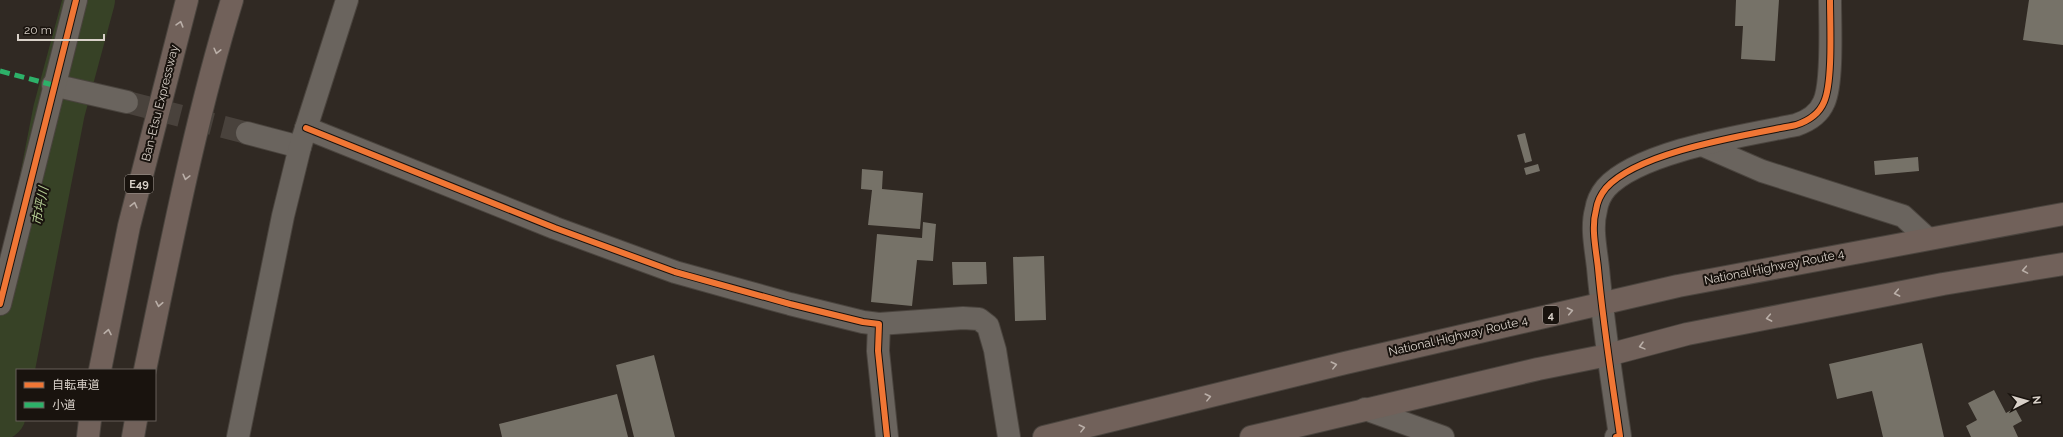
<svg xmlns="http://www.w3.org/2000/svg" width="2063" height="437" font-family="Raleway,'Noto Sans JP',sans-serif">
  <rect width="100%" height="100%" fill="#302923"/>
  <g fill="none" stroke-linecap="round" stroke-linejoin="round">
    <polyline stroke="#374226" stroke-width="52" points="0,414 59,111 89,0"/>
  </g>
  <g fill="#767268">
    <polygon points="1736,0 1779,0 1775,61 1741,59 1743,26 1735,26"/>
    <polygon points="2029,0 2063,0 2063,45 2023,40"/>
    <polygon points="1525,133 1532,161 1525,163 1517,135"/>
    <polygon points="1918,157 1919,171 1875,175 1874,161"/>
    <polygon points="1538,164 1540,171 1526,175 1524,168"/>
    <polygon points="862,169 883,171 882,189 923,193 920,229 868,225 872,190 861,189"/>
    <polygon points="923,222 936,224 933,261 917,260 912,306 871,302 877,234 922,238"/>
    <polygon points="1044,256 1046,320 1015,321 1013,257"/>
    <polygon points="952,262 986,262 987,284 953,285"/>
    <polygon points="1922,343 1944,437 1883,437 1872,391 1837,399 1829,364"/>
    <polygon points="654,355 675,437 634,437 616,365"/>
    <polygon points="1994,390 2006,413 2015,408 2022,421 2013,426 2018,437 1971,437 1966,426 1977,420 1968,403"/>
    <polygon points="617,394 628,437 502,437 499,424"/>
  </g>
  <g fill="none" stroke-linecap="round" stroke-linejoin="round">
    <polyline stroke="#49423c" stroke-width="22" stroke-dasharray="22 11" stroke-linecap="butt" points="127,102 247,133"/>
    <g stroke="#4a443e" stroke-width="24">
      <g id="street">
        <polyline points="53,85 127,102"/>
        <polyline points="306,128 555,228 675,272 790,304 863,322 879,324 878,351 887,437"/>
        <polyline points="247,133 300,147"/>
        <polyline points="1702,145 1762,171 1903,216 1927,238"/>
        <polyline points="0,304 76,0"/>
        <polyline points="879,324 963,318 979,319 988,326 995,350 1009,437"/>
        <polyline points="1365,409 1443,437"/>
        <polyline points="238,437 283,216 300,147 347,0"/>
        <path d="M 1616,437 L 1620,436 C 1612,380 1603,324 1598,268 C 1596,249 1591,228 1596,210 C 1597,203 1601,194 1606,188 C 1639,151 1747,135 1796,125 C 1808,121 1819,114 1824,102 C 1833,82 1830,24 1830,0"/>
      </g>
    </g>
    <g stroke="#4a443e" stroke-width="24">
      <g id="highway">
        <polyline points="100,370 129,226 187,0"/>
        <path d="M 145,370 C 171,246 195,121 232,0"/>
        <polyline points="88,437 90,420"/>
        <polyline points="133,437 136,420"/>
        <polyline points="1044,437 1345,363 1678,286 2063,214"/>
        <polyline points="1251,437 1538,369 1608,355 1687,334 1943,284 2063,264"/>
      </g>
    </g>
    <use href="#street" stroke="#6a645e" stroke-width="22"/>
    <use href="#highway" stroke="#71615a" stroke-width="22"/>
    <polyline stroke="#2db169" stroke-width="5" stroke-dasharray="10 5" stroke-linecap="butt" points="0,71 53,85"/>
    <g stroke="#19130e" stroke-width="8">
      <g id="cycleway">
        <polyline points="306,128 555,228 675,272 790,304 863,322 879,324 878,351 887,437"/>
        <polyline points="0,304 76,0"/>
        <path d="M 1616,437 L 1620,436 C 1612,380 1603,324 1598,268 C 1596,249 1591,228 1596,210 C 1597,203 1601,194 1606,188 C 1639,151 1747,135 1796,125 C 1808,121 1819,114 1824,102 C 1833,82 1830,24 1830,0"/>
      </g>
    </g>
    <use href="#cycleway" stroke="#f07635" stroke-width="6"/>
  </g>
  <defs><path id="oneway-chevron" d="M-2-3.5L2.5 0L-2 3.5" fill="none" stroke-width="1.6" stroke-linecap="round" stroke-linejoin="round"/></defs>
  <g stroke="#baafa8">
    <use href="#oneway-chevron" transform="translate(180 24) rotate(-74)"/>
    <use href="#oneway-chevron" transform="translate(217 51) rotate(104)"/>
    <use href="#oneway-chevron" transform="translate(186 177) rotate(104)"/>
    <use href="#oneway-chevron" transform="translate(134 205) rotate(-76)"/>
    <use href="#oneway-chevron" transform="translate(2025 270) rotate(170)"/>
    <use href="#oneway-chevron" transform="translate(1897 293) rotate(169)"/>
    <use href="#oneway-chevron" transform="translate(159 304) rotate(101)"/>
    <use href="#oneway-chevron" transform="translate(1570 311) rotate(-12)"/>
    <use href="#oneway-chevron" transform="translate(1769 318) rotate(169)"/>
    <use href="#oneway-chevron" transform="translate(108 332) rotate(-79)"/>
    <use href="#oneway-chevron" transform="translate(1642 346) rotate(165)"/>
    <use href="#oneway-chevron" transform="translate(1334 365) rotate(-14)"/>
    <use href="#oneway-chevron" transform="translate(1208 397) rotate(-14)"/>
    <use href="#oneway-chevron" transform="translate(1082 428) rotate(-14)"/>
  </g>
  <g text-anchor="middle" dominant-baseline="central" stroke-width="4" stroke-linejoin="round" paint-order="stroke">
    <g fill="#19130e" stroke="#9f9891" stroke-width="1">
      <rect x="125" y="175" width="28" height="18" rx="3"/>
      <rect x="1543" y="306" width="16" height="18" rx="3"/>
    </g>
    <g font-size="11" font-weight="bold" fill="#d9d1c9">
      <text x="139" y="184">E49</text>
      <text x="1551" y="315">4</text>
    </g>
    <g font-size="12" fill="#d9d1c9" stroke="#19130e">
      <text transform="translate(160 103) rotate(-76)">Ban-Etsu Expressway</text>
      <text transform="translate(1774 267) rotate(-11)">National Highway Route 4</text>
      <text transform="translate(1458 336) rotate(-13)">National Highway Route 4</text>
    </g>
    <g font-size="13" font-style="italic" fill="#b3cb92" stroke="#19130e">
      <text transform="translate(40 206) rotate(-79)">市坪川</text>
    </g>
  </g>
  <rect x="16" y="369" width="140" height="52" fill="#19130e" stroke="#665f59"/>
  <rect x="24" y="382" width="20" height="6" fill="#f07635" stroke="#665f59"/>
  <text x="52" y="389" font-size="12" fill="#d9d1c9">自転車道</text>
  <rect x="24" y="402" width="20" height="6" fill="#2db169" stroke="#665f59"/>
  <text x="52" y="409" font-size="12" fill="#d9d1c9">小道</text>
  <g transform="translate(2027 401) rotate(84)" stroke="#19130e" stroke-width="3" paint-order="stroke">
  <path d="M0-3L7 15L0 10L-7 15Z" fill="#d9d1c9"/>
  <text y="-6" font-size="11" font-weight="bold" text-anchor="middle" fill="#d9d1c9">N</text>
  </g>
  <path d="M18 34v6h86v-6" fill="none" stroke="#d9d1c9" stroke-width="2"/>
  <text x="24" y="34" font-size="12" fill="#d9d1c9" stroke="#19130e" stroke-width="3" paint-order="stroke">20 m</text>
</svg>
